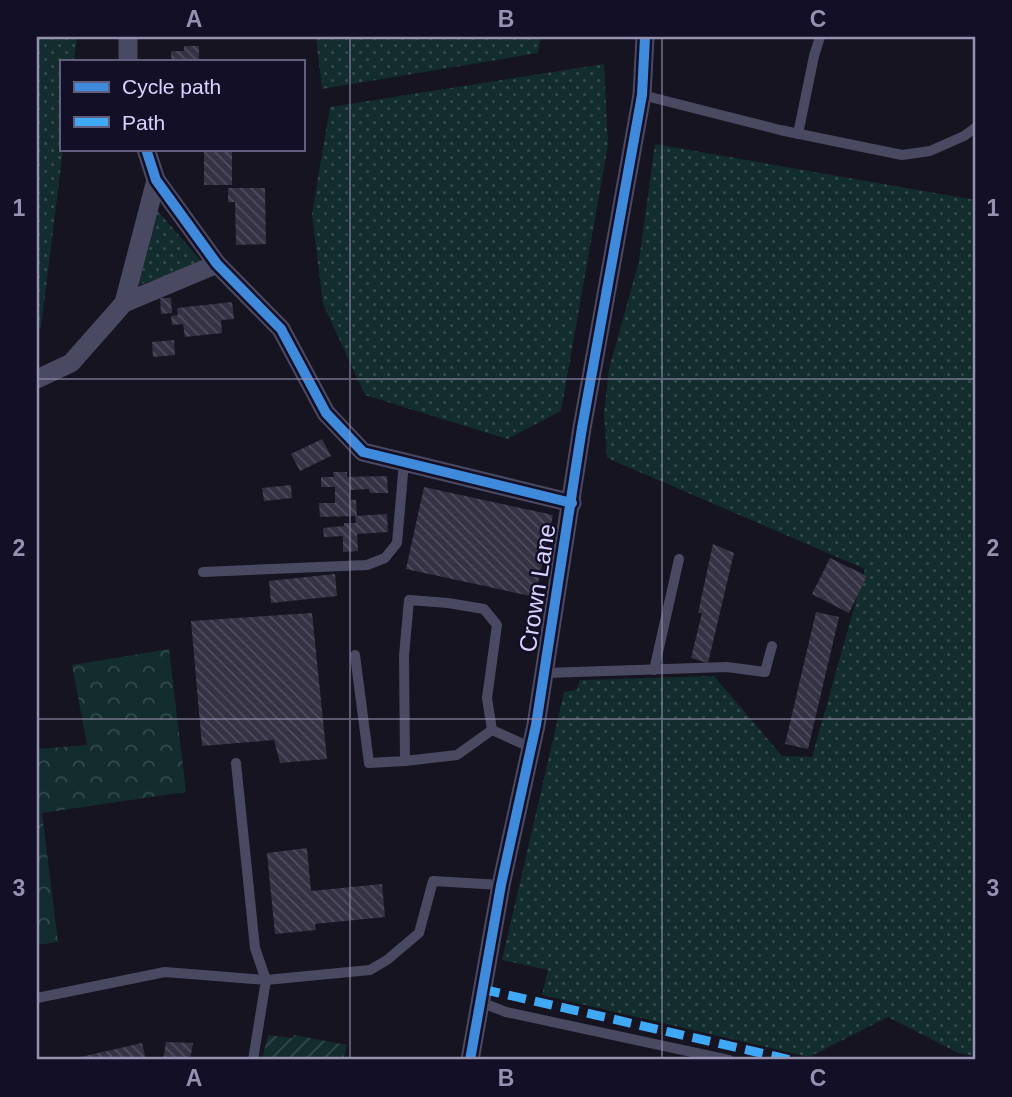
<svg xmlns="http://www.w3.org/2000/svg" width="1012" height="1097" font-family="Helvetica,sans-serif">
  <defs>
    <pattern id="grass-dots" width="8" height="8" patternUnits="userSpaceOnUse" patternTransform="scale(1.75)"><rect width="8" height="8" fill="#132c2d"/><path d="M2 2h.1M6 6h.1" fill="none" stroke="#354a4c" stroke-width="1.8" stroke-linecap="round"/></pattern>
    <pattern id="forest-crowns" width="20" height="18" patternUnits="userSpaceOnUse" patternTransform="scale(1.75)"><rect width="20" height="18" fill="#132c2d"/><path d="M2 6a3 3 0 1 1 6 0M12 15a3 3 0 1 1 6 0" fill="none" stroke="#354a4c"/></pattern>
    <pattern id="garden-furrows" width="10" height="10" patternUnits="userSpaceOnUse" patternTransform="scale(1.75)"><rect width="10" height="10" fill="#132c2d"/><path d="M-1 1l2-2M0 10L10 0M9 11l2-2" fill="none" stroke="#354a4c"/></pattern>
    <pattern id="building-back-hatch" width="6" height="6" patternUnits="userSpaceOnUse" patternTransform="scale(1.75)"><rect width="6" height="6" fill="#343243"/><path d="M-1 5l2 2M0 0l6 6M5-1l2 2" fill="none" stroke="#514f5f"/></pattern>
  </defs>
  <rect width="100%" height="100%" fill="#161421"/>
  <g fill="url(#grass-dots)">
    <polygon points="37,37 77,37 74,61 61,61 61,149 63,149 41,328 37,328"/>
    <polygon points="316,37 541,37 538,53 322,89"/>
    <polygon points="604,64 608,145 561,411 507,439 365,395 323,304 312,214 330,107"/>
    <polygon points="655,144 975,200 975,1056 958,1053 888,1017 809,1057 542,995 548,970 502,960 564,692 577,690 580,680 714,676 782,756 812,757 865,569 607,458 604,414 609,369 639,261"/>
    <polygon points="156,209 203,263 139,285"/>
  </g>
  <polygon fill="url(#forest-crowns)" points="169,649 186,792 42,813 58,942 37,945 37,749 87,745 72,665"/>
  <polygon fill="url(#garden-furrows)" points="268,1035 293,1038 294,1035 347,1045 343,1060 262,1060"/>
  <g fill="url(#building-back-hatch)">
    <polygon points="184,46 199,46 199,61 171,61 171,51 184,51"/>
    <rect x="204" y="149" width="28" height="36"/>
    <polygon points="228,188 265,188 266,244 236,245 235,202 228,202"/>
    <polygon points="160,298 171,298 172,313 161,314"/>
    <polygon points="232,302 234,319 221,320 222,333 185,337 183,324 172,325 171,316 178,315 177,308"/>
    <polygon points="174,340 175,355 153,357 152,342"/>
    <polygon points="322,439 331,456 300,471 291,454"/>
    <polygon points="333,472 347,472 347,477 387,476 388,493 370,493 369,489 350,490 350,500 356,500 357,516 320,517 319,503 335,503 335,487 321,487 321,477 334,477"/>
    <polygon points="291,485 292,498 264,501 262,488"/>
    <polygon points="424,487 553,515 535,597 406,569"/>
    <polygon points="387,514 388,532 357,534 358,551 343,552 343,536 324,537 323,528 344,526 344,523 356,523 355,516"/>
    <polygon points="713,544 734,553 708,663 691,658 702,613 698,613"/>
    <polygon points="830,558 867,576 849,613 812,594"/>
    <polygon points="335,574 337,596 271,603 269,581"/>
    <polygon points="816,612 839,617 808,749 785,744"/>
    <polygon points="312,613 327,759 280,763 274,740 202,746 191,621"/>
    <polygon points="307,848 311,891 382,884 385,917 315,924 316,930 275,934 267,853"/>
    <polygon points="166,1042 193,1043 190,1060 163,1060"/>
    <polygon points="142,1043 146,1060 72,1060 72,1059"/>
  </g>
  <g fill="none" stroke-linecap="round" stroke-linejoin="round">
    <g stroke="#4a4962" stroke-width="10">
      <polyline points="642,95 780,130 902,155 930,151 964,136 975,128"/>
      <polyline points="798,134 814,56 820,37"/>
      <polyline points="203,572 367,565 385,558 397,543 404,462"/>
      <polyline points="355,655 369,763 405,761 404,656 409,600 448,603 484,609 497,625 487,698 492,730 530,747"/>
      <polyline points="654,670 679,559"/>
      <polyline points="545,673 727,667 765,672 772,646"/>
      <polyline points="405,761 457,755 492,730"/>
      <polyline points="236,763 255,948 266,980 370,970 387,960 419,933 433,881 501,885"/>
      <polyline points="37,998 165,972 266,980 253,1060"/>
      <polyline points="480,1002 506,1012 729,1060"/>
    </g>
    <g stroke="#4a4962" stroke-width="19">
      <polyline points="128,37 128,61"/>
      <polyline points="146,149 156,180 217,264 281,329 326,413 363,452 572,503"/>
      <polyline points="124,303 217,264"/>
      <polyline points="37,379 71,363 124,303 156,180"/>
      <polyline points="470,1060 501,885 536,725 582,428 642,95 645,37"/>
    </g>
    <polyline stroke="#3fa9f5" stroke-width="9" stroke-dasharray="18 9" stroke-linecap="butt" points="482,989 791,1060"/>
    <g stroke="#130f26" stroke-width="15">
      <g id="cycleway">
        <polyline points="146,149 156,180 217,264 281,329 326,413 363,452 572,503"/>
        <polyline points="470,1060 501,885 536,725 582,428 642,95 645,37"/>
      </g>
    </g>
    <use href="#cycleway" stroke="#408adc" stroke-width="10"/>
  </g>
  <path fill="none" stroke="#9591b1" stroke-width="2" stroke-opacity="0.55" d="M 350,37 L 350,1060M 662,37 L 662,1060M 37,379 L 975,379M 37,719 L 975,719"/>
  <g text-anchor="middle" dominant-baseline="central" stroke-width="5" stroke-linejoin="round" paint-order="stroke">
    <g font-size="24" fill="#d9d4ff" stroke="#130f26">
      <text transform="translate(537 588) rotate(-81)">Crown Lane</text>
    </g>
  </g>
  <rect width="1012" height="1097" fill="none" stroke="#130f26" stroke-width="77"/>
  <rect x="60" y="60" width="245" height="91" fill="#130f26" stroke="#625e7d" stroke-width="2"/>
  <rect x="74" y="82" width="35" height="10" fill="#408adc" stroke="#625e7d" stroke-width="2"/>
  <text x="122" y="94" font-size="21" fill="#d9d4ff">Cycle path</text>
  <rect x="74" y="117" width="35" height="10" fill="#3fa9f5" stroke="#625e7d" stroke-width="2"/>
  <text x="122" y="130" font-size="21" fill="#d9d4ff">Path</text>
  <rect x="38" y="38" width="936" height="1020" fill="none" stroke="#9591b1" stroke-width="2.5"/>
  <g font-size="23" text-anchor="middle" font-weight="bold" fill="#9591b1">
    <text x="194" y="27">A</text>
    <text x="506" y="27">B</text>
    <text x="818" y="27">C</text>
    <text x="19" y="216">1</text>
    <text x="993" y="216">1</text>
    <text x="19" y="556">2</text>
    <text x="993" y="556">2</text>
    <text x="19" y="896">3</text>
    <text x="993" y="896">3</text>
    <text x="194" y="1086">A</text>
    <text x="506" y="1086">B</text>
    <text x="818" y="1086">C</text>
  </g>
</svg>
